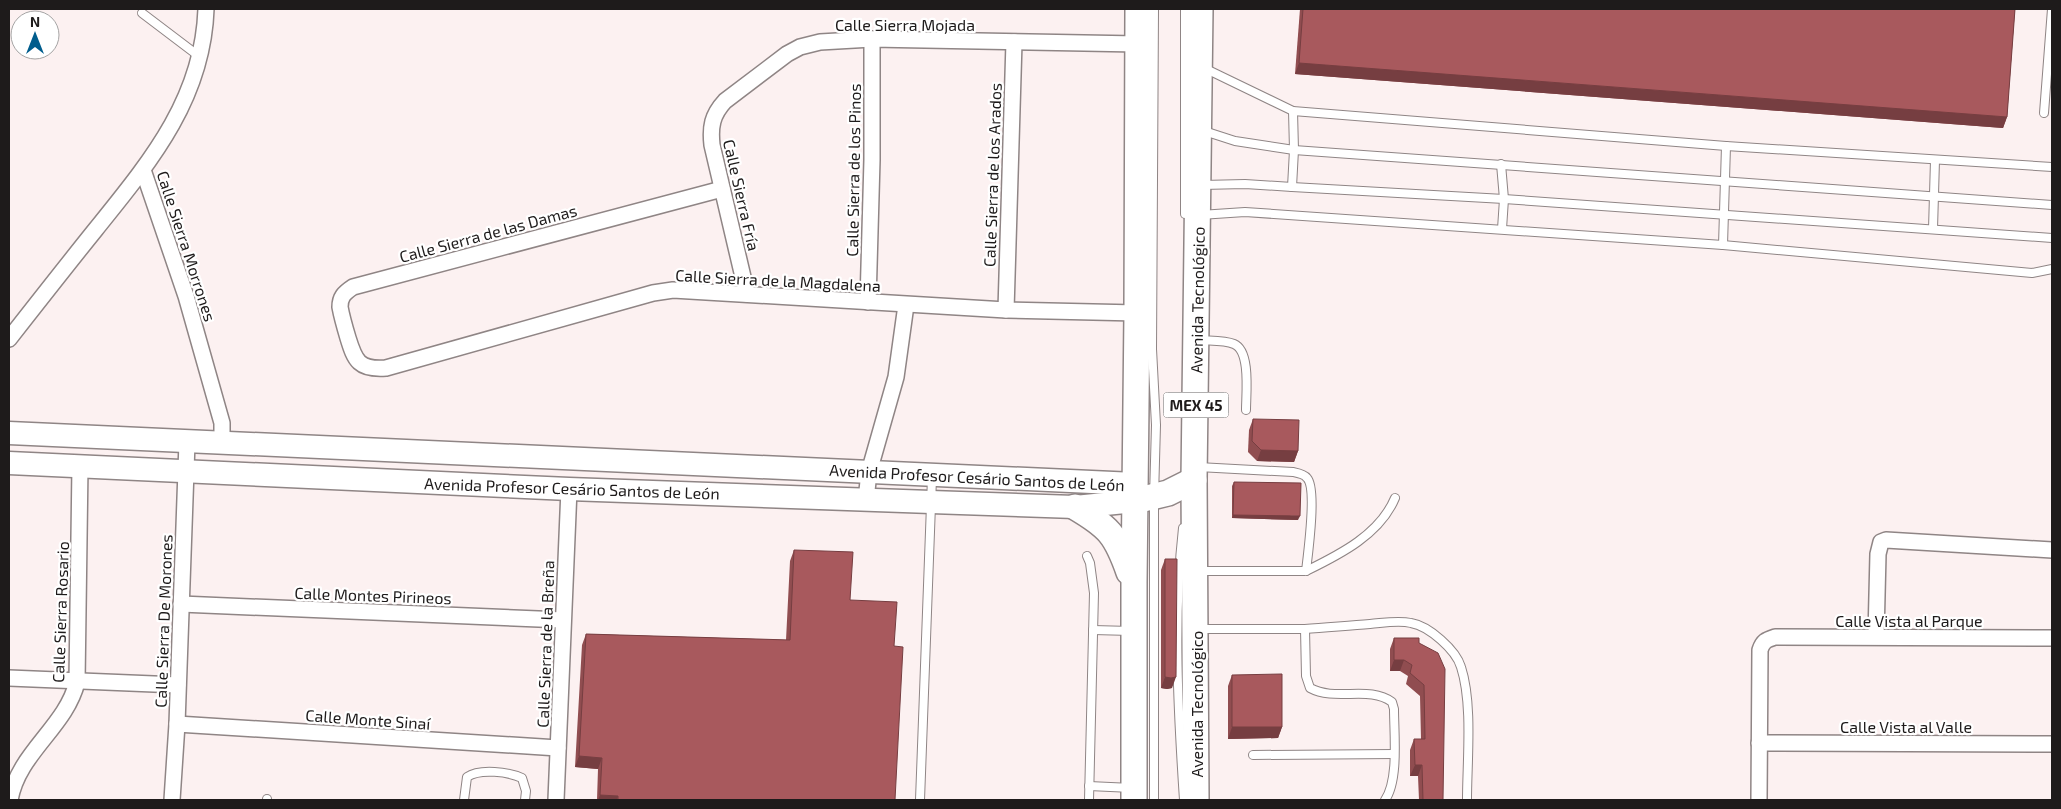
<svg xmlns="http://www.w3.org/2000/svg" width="2061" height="809" font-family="'Exo 2',sans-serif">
  <rect width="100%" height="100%" fill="#fcf1f1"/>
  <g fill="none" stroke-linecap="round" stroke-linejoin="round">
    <g stroke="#8f8585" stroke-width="10">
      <g id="lane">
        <polyline points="142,13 200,57"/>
        <polyline points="1204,68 1293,111 1726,146 2052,167"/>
        <polyline points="2044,113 2052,9"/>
        <polyline points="1201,130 1235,141 1294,150 2052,205"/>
        <polyline points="1501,164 1504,199 1502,229"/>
        <polyline points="1202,185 1245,184 1292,187 1294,150 1293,111"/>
        <polyline points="1292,187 1504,199 2052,238"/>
        <polyline points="1185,214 1185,9"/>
        <polyline points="1200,215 1245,212 1723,245 2032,273 2052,269"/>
        <polyline points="1933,229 1935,160"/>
        <polyline points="1723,245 1726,146"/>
        <path d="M 1199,340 C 1210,341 1224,340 1234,344 C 1251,351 1246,394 1246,410"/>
        <path d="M 1198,467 L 1293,472 C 1298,473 1304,474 1307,478 C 1317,488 1308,554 1306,571 L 1198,571"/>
        <path d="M 1183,528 C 1173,618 1178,710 1184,800"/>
        <polyline points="1087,556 1090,563 1094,593 1089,800"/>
        <path d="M 1306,571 C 1341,554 1380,534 1395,498"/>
        <path d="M 1197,629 L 1305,629 L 1306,676 L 1310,688 C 1336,702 1369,685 1392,702 L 1394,709 C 1394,734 1399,780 1385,800"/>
        <path d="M 1305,629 C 1326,627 1348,626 1370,624 C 1383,623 1398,620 1411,623 C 1429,626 1456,650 1461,667 C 1473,704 1467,761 1467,800"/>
        <polyline points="1093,630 1131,631"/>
        <polyline points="1253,755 1394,754"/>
        <polyline points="1089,786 1132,788"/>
        <polyline points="267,800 267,799"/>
        <path d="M 464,800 L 467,777 C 480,768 509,772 522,778 L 526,791 L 525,800"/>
        <polyline points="920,800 932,478"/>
        <polyline points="1154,800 1154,497 1156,425 1152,349 1154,9"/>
      </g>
    </g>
    <g stroke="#8f8585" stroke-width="18">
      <g id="street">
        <polyline points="143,170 186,296 222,423 222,444"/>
        <path d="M 722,189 L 353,287 C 344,293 340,297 340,307 C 342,318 345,328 348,338 C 355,361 359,370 386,368 L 653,293 L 673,290 L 1006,310 L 1137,313"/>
        <path d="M 747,294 L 712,145 C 710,127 712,115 725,101 L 787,54 L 800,47 L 820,42 L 872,39 L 1138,44"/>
        <polyline points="868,302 872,160 872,39"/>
        <polyline points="1006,310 1014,42"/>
        <path d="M 9,339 C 38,302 67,265 96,229 C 150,162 203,99 206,9"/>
        <polyline points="866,500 869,472 896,377 906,305"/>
        <polyline points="181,604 563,620"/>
        <polyline points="1876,636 1878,554 1881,542 1886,540 2052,550"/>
        <polyline points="9,678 178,685"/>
        <polyline points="177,724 558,748"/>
        <polyline points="1759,743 2052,744"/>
        <path d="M 10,800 C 18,753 66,727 77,682 L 80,466"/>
        <polyline points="172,800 177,724 187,442"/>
        <polyline points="556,800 569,489"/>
        <path d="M 1759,800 L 1760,650 C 1763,641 1766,640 1775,637 L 2052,638"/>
      </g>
    </g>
    <g stroke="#8f8585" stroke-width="25">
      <g id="secondary">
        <polyline points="9,433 1135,484"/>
        <polyline points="9,463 569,489 931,502 1075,507 1135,501"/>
      </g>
    </g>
    <g stroke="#8f8585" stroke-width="28">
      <g id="primary">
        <polyline points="1135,501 1168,493 1194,480"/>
        <path d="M 1075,507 C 1109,527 1116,535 1129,572"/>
        <polyline points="1134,800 1134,583 1137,313 1138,9"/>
        <polyline points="1196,800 1194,480 1200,9"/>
      </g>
    </g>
    <use href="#lane" stroke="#fff" stroke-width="8"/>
    <use href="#street" stroke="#fff" stroke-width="15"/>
    <use href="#secondary" stroke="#fff" stroke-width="22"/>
    <use href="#primary" stroke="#fff" stroke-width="25"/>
  </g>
  <g fill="#904d50">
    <polygon points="1300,9 2015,9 2007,117 2003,128 1295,74"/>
    <polygon points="1253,419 1298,451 1294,462 1257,461 1248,452 1249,430"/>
    <polygon points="1234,482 1298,520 1232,518 1232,486"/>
    <polygon points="794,550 850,600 894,646 895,800 597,800 598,769 575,767 582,645 586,634 786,640 790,561"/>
    <polygon points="1165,559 1172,688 1167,689 1161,688 1161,570"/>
    <polygon points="1394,638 1419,643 1443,800 1419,800 1418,776 1410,776 1410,750 1414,739 1421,739 1420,696 1406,684 1408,676 1400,671 1390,671 1390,649"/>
    <polygon points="1232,675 1282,727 1278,738 1228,739 1228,686"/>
  </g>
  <g fill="#763e41">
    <polygon points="1299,63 2007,117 2003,128 1295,74"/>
    <polygon points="1261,450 1298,451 1294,462 1257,461"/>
    <polygon points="1233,515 1300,516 1298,520 1232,518"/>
    <polygon points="1394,660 1404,660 1400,671 1390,671"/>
    <polygon points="1165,677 1176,677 1172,688 1167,689 1161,688"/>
    <polygon points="1232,727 1282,727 1278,738 1228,739"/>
    <polygon points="579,756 602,758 598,769 575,767"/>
    <polygon points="1415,765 1422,765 1418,776 1410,776"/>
    <polygon points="600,795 618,796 617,800 598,800"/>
  </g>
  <g fill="#a8595d" stroke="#763e41">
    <polygon points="1303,9 2015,9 2007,117 1299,63"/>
    <polygon points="1253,419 1299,420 1298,451 1261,450 1252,441"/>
    <polygon points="1234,482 1301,483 1300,516 1233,515"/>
    <polygon points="794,550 853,552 850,600 897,602 894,646 903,647 895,800 618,800 618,796 600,795 602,758 579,756 586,634 790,640"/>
    <polygon points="1165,559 1177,559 1176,677 1171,678 1165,677"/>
    <polygon points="1394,638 1419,638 1419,643 1438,653 1445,669 1443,800 1423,800 1422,765 1415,765 1414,739 1425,739 1424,685 1410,673 1412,665 1404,660 1394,660"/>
    <polygon points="1282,674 1282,727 1232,727 1232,675"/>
  </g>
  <g text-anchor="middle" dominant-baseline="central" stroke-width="4.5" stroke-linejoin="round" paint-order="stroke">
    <rect fill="#fff" stroke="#625f5f" stroke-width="1" x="1163.5" y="392.5" width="65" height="25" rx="4"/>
    <g font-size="15" font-weight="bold" fill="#1e1b1b">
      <text x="1196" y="405">MEX 45</text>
    </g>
    <g font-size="16" fill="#1e1b1b" stroke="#fff">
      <text x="905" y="24">Calle Sierra Mojada</text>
      <text transform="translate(853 170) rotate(-89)">Calle Sierra de los Pinos</text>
      <text transform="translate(992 175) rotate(-88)">Calle Sierra de los Arados</text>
      <text transform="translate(742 195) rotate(77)">Calle Sierra Fría</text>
      <text transform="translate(488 233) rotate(-15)">Calle Sierra de las Damas</text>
      <text transform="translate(187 246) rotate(72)">Calle Sierra Morrones</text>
      <text transform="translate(778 280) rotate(3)">Calle Sierra de la Magdalena</text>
      <text transform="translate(1197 300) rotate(-89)">Avenida Tecnológico</text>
      <text transform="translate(977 477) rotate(3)">Avenida Profesor Cesário Santos de León</text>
      <text transform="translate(572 488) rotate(2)">Avenida Profesor Cesário Santos de León</text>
      <text transform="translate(373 595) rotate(2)">Calle Montes Pirineos</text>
      <text transform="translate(60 612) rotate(-88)">Calle Sierra Rosario</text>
      <text x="1909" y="620">Calle Vista al Parque</text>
      <text transform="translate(163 621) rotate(-88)">Calle Sierra De Morones</text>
      <text transform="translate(545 644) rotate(-88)">Calle Sierra de la Breña</text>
      <text transform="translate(1196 704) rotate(-90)">Avenida Tecnológico</text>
      <text transform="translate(368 719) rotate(4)">Calle Monte Sinaí</text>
      <text x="1906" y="726">Calle Vista al Valle</text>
    </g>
  </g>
  <rect width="2061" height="809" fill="none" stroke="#1e1b1b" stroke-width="20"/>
  <g transform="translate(35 35)"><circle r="24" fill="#ffffff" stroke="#a5a4a4"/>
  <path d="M0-4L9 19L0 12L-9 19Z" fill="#005d8d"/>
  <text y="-8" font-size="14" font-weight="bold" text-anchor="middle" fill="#1e1b1b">N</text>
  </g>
</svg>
